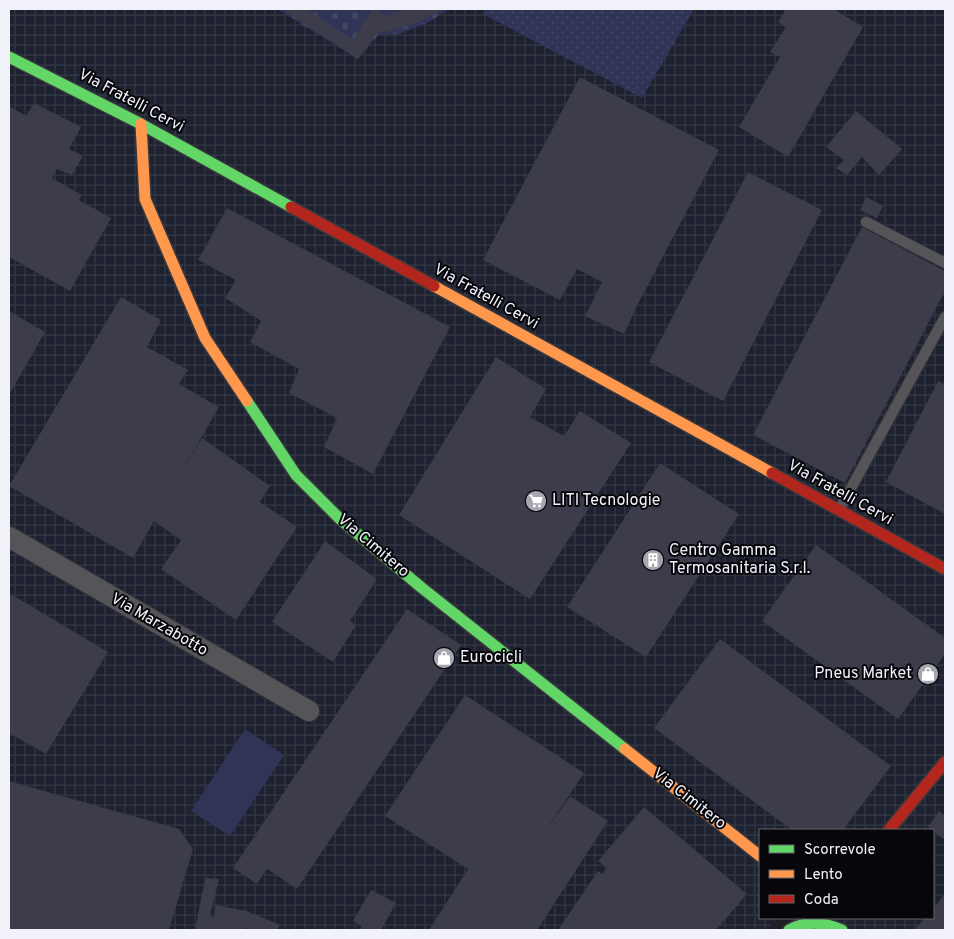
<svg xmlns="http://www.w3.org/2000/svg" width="954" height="939" font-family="Overpass,sans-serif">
  <defs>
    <pattern id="industrial-grid" width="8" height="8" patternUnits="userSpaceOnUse" patternTransform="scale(1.25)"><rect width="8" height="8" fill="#1e212f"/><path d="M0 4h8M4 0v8" fill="none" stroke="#343744"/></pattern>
    <pattern id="grass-dots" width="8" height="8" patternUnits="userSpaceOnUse" patternTransform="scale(1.25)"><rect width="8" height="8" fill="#303456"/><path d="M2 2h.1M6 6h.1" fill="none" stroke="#444867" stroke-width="1.8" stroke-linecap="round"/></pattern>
    <pattern id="cemetery-stones" width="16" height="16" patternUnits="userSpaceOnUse" patternTransform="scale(1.25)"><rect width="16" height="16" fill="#303456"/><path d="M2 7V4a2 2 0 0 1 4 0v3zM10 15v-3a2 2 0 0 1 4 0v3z" fill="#444867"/></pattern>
  </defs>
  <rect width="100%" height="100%" fill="#1e1e24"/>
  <polygon fill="url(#industrial-grid)" points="9,9 945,9 945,930 810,930 792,918 933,918 933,830 760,830 760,918 778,918 767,930 9,930"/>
  <polygon fill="url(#grass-dots)" points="485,9 694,9 642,98 483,14"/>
  <polygon fill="url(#cemetery-stones)" points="277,9 449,9 429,22 399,34 378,35 358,59"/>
  <polygon fill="#303456" points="245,729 284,755 230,836 191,811"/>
  <g fill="#3c3c4a">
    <polygon points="282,9 306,9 353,40 373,9 376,9 387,16 406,9 444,9 414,24 385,32 377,32 358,59"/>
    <polygon points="786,9 834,9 863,27 788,157 739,127 780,57 770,52 786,27 778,22"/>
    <polygon points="580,77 719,150 639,302 624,334 585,316 602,282 577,269 560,300 483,260"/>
    <polygon points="34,103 81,127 69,149 83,156 72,175 57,169 52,178 82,195 79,200 111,218 70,291 9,257 9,106 26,116"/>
    <polygon points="856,111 902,149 879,175 862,157 847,175 836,168 844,160 826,147"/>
    <polygon points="748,172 822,210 723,401 649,362"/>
    <polygon points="866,197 883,206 877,218 860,210"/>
    <polygon points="227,208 450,327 373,474 324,447 337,418 289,393 299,369 250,342 261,321 225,298 236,280 198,260"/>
    <polygon points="862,227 945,271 945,291 845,483 753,435"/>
    <polygon points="121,297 161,320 147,347 188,370 179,384 219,407 181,473 202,438 270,486 260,502 297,527 236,620 161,569 181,540 154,521 133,558 9,486"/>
    <polygon points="9,311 45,332 9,395"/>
    <polygon points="496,357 546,389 530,417 564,436 580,411 631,443 530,599 399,515"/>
    <polygon points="938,381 945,384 945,514 886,482"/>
    <polygon points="660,463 739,514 646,657 567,607"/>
    <polygon points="325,541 377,579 350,621 356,625 333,662 272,622"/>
    <polygon points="816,545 945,638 945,654 898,719 762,621"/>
    <polygon points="9,593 108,652 46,754 9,733"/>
    <polygon points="407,609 461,645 297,889 267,869 257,884 233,868"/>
    <polygon points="720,639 891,766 843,830 792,830 654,728"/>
    <polygon points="465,695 584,773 543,834 570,796 608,821 537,930 429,930 468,869 385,816"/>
    <polygon points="9,781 179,829 193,849 169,930 9,930"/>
    <polygon points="644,807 747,894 716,930 558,930 598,871 602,874 607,868 598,861"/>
    <polygon points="939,811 945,816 945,840 928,827"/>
    <polygon points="205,878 219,879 210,916 214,917 216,905 247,911 280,925 277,930 249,930 244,927 244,930 195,930"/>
    <polygon points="371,890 396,903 381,930 359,930 362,926 353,921"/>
    <polygon points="945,894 945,930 914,930 925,918 933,918 933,909"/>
  </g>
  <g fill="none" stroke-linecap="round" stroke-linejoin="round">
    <g stroke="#38383d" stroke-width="12">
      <g id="lane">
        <polyline points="866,222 945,263"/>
        <polyline points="839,510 945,317"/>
      </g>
    </g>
    <g stroke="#38383d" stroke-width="22">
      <polyline id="street" points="9,537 309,711"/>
    </g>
    <g stroke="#38383d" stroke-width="14">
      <g id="fast">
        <polyline points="9,57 141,124 291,207"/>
        <polyline points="247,401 296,475 341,520 422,588 625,749"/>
        <path d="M 789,930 C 807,920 824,922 842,930"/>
      </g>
    </g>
    <g stroke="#38383d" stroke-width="14">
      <g id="slow">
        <polyline points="141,124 145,199 205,338 247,401"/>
        <polyline points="434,286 772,473"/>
        <polyline points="625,749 760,856"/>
      </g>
    </g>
    <g stroke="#38383d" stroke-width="14">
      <g id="jam">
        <polyline points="291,207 434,286"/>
        <polyline points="772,473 945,569"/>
        <polyline points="889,830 945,762"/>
      </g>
    </g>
    <use href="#lane" stroke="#555559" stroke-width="10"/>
    <use href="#street" stroke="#555559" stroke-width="20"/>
    <use href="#fast" stroke="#63d668" stroke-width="11"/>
    <use href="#slow" stroke="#ff974d" stroke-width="11"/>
    <use href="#jam" stroke="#b3261e" stroke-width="11"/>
  </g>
  <defs>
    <g id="supermarket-disc" transform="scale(1.125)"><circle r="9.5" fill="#a6a7ae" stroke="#07070b"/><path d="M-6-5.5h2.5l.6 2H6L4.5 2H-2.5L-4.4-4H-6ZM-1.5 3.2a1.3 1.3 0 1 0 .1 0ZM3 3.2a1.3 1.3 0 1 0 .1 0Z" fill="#fff"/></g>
    <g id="building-disc" transform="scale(1.125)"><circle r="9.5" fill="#a6a7ae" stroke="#07070b"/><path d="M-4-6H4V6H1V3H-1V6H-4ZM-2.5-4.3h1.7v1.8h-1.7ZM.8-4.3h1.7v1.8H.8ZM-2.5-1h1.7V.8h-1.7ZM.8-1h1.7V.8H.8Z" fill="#fff"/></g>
    <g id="shop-disc" transform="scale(1.125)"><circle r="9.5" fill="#a6a7ae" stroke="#07070b"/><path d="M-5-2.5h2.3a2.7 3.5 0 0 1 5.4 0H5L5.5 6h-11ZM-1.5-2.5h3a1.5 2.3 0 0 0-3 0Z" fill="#fff"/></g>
  </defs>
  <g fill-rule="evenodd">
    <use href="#supermarket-disc" x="536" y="501"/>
    <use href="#building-disc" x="653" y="560"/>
    <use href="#shop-disc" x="444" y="658"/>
    <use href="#shop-disc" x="928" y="674"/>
  </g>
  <g text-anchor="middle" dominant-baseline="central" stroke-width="4" stroke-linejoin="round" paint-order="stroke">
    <g font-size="16" fill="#f0f1f9" stroke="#07070b">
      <text transform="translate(131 101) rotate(28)">Via Fratelli Cervi</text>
      <text transform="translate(486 297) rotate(29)">Via Fratelli Cervi</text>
      <text transform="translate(840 493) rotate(29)">Via Fratelli Cervi</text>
      <text transform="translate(373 546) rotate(40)">Via Cimitero</text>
      <text transform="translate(159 625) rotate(30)">Via Marzabotto</text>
      <text transform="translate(689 799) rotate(38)">Via Cimitero</text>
    </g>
    <g font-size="16" fill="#f0f1f9" stroke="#07070b" text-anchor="start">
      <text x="552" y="501">LITI Tecnologie</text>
      <text x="669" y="551">Centro Gamma<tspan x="669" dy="18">Termosanitaria S.r.l.</tspan></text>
      <text x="460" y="658">Eurocicli</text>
      <text x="912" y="674" text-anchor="end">Pneus Market</text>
    </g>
  </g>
  <rect width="954" height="939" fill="none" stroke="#f0f1f9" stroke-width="20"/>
  <rect x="759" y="829" width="175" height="90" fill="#07070b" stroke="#64656a"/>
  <rect x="769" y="845" width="25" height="8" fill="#63d668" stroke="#64656a"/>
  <text x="804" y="854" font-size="15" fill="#f0f1f9">Scorrevole</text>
  <rect x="769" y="870" width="25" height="8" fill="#ff974d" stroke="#64656a"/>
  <text x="804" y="879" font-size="15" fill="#f0f1f9">Lento</text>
  <rect x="769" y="895" width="25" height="8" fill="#b3261e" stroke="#64656a"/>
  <text x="804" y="904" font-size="15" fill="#f0f1f9">Coda</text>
</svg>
